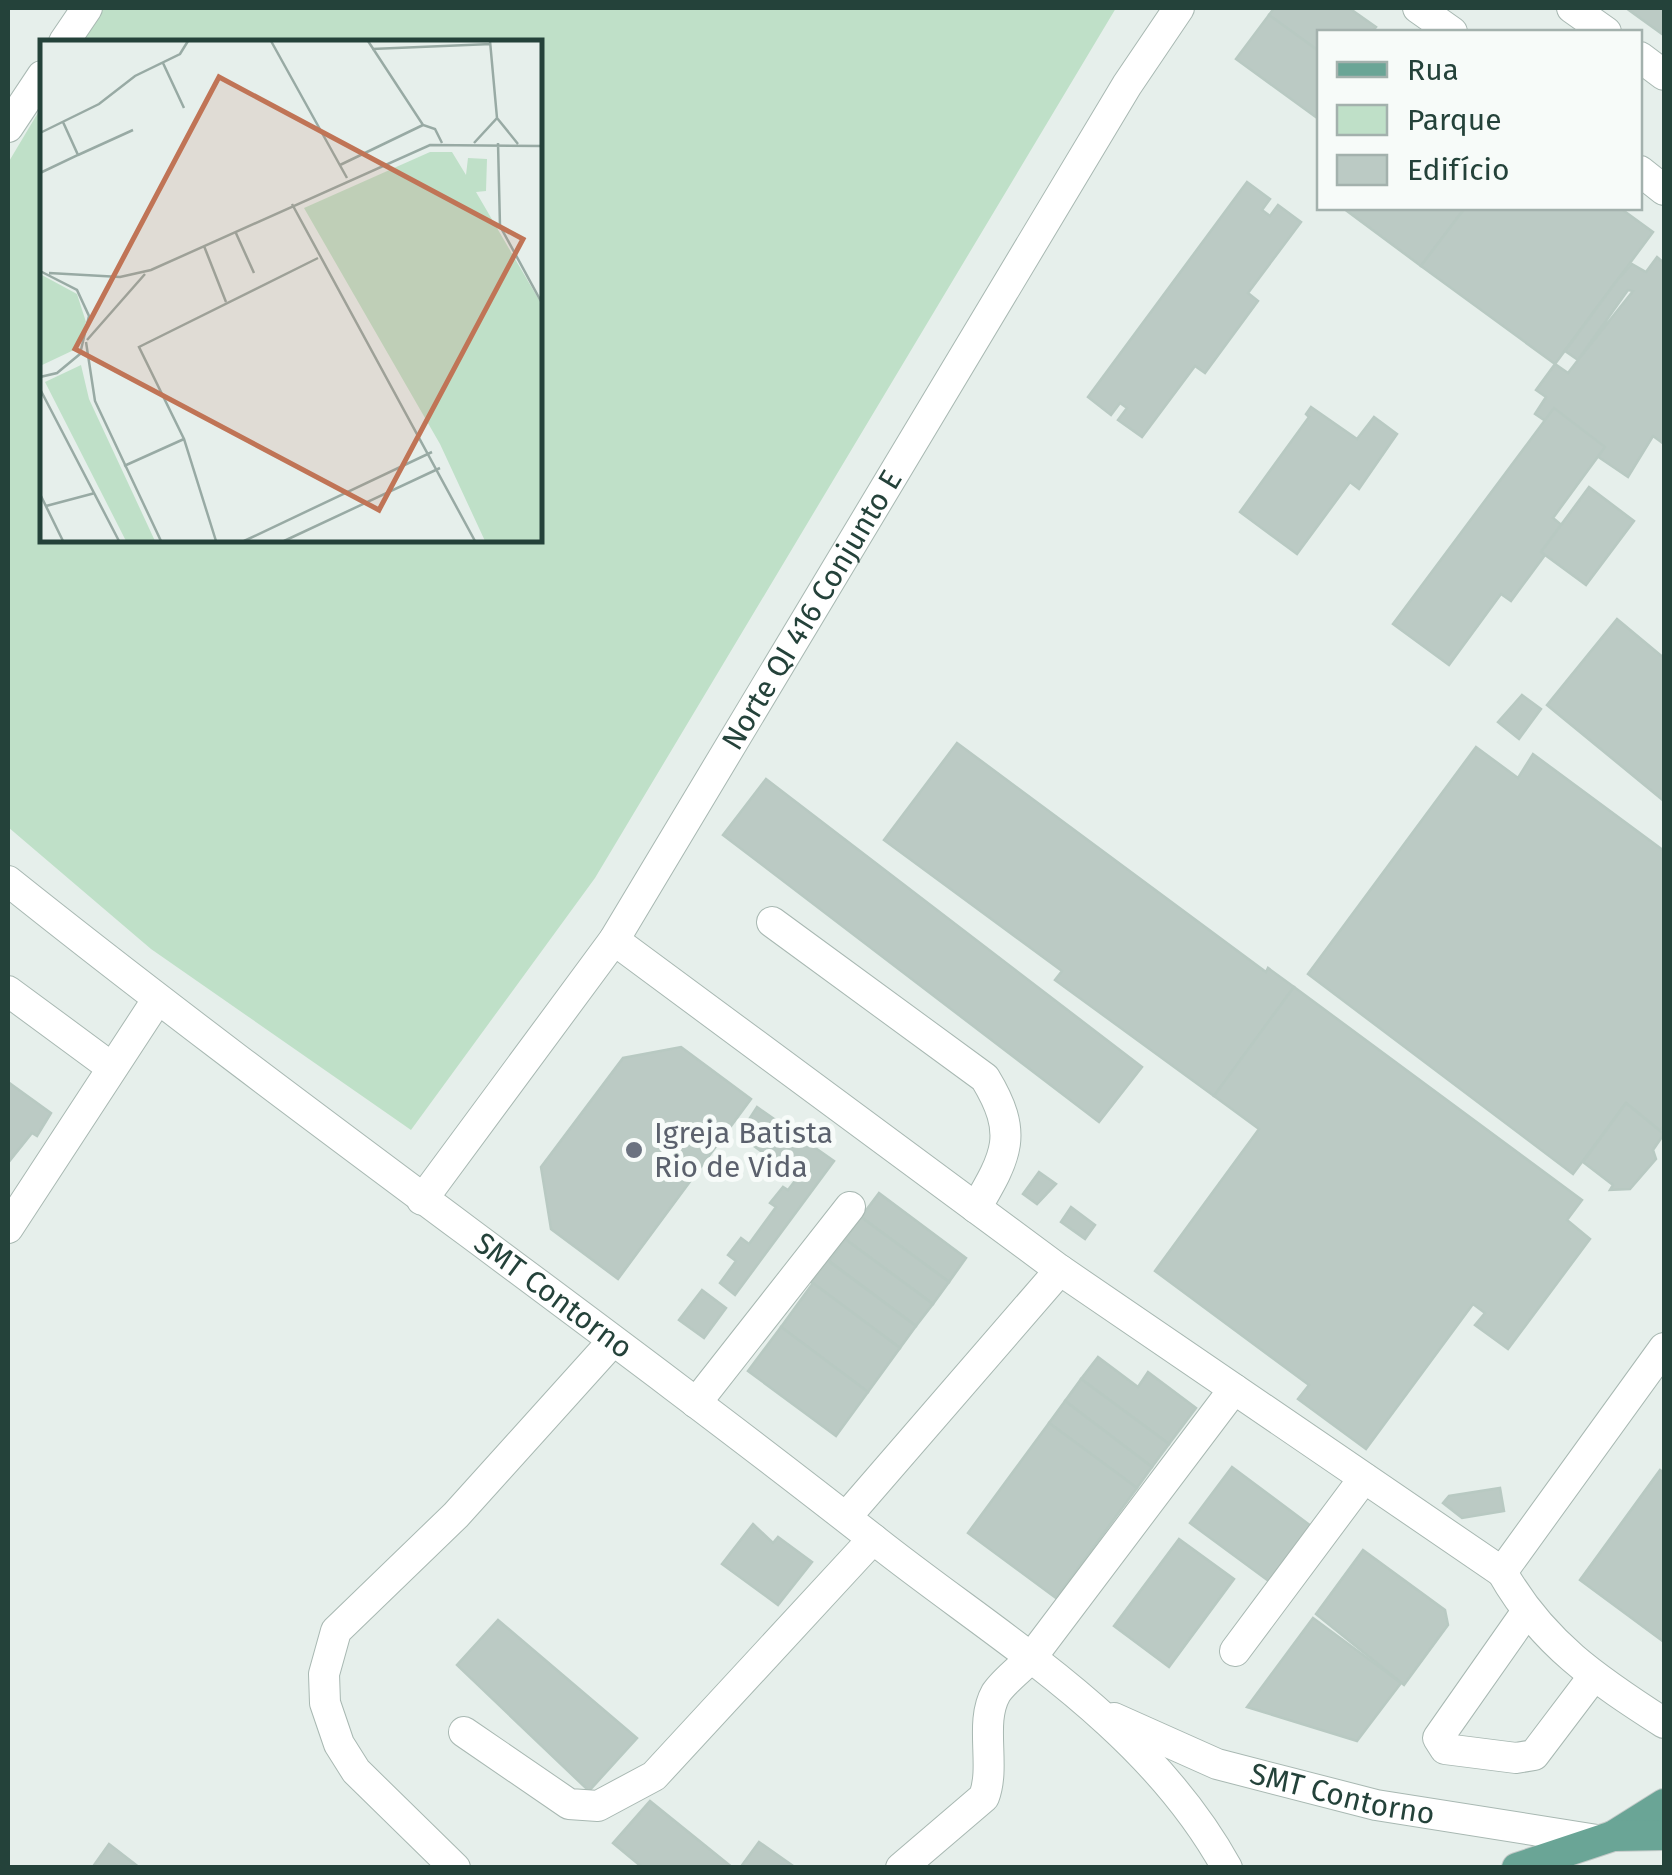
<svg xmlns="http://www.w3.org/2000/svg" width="1672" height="1875" font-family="'Fira Sans',sans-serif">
  <rect width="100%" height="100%" fill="#e6efeb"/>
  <polygon fill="#bfe0c8" points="103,8 1116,8 595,878 411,1130 151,949 8,827 8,163 42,106 42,540 540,540 540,42 81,42"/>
  <g fill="#bbcac4" stroke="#b8c9c2" stroke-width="2.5" fill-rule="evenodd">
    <polygon points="1274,8 1349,8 1376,27 1372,32 1320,32 1320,52 1269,15"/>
    <polygon points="1626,8 1664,8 1664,31 1662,34"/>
    <polygon points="1269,15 1320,52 1320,120 1236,59"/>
    <polygon points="1247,182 1270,199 1262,210 1270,216 1278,205 1301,222 1248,293 1258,301 1205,373 1195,366 1142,437 1118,420 1127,408 1120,403 1111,415 1088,397"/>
    <polygon points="1343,208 1391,209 1465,208 1421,266"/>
    <polygon points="1465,208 1620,208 1653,232 1555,364 1421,266"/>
    <path d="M 1657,257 L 1664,263 L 1664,444 L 1653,436 L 1628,477 L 1535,414 L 1546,397 L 1536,390 L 1555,364 L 1568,373 L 1578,360 L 1565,351 L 1618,279 L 1632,264 L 1646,272 ZM 1628,290 L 1633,291 L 1578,360 Z"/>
    <polygon points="1311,407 1357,439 1374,417 1397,434 1359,489 1350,482 1297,554 1240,512 1309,417 1306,414"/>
    <polygon points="1554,408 1605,447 1553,518 1565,528 1511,601 1501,594 1449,665 1393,624"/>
    <polygon points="1589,487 1634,521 1586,585 1541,552"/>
    <polygon points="1617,619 1664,658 1664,801 1547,705"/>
    <polygon points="1522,695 1541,709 1519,739 1498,722"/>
    <polygon points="957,743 1266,972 1268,968 1294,987 1214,1096 1055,980 1062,971 884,840"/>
    <polygon points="1476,747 1518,778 1533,754 1664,851 1664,1125 1660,1131 1626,1103 1573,1174 1308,974"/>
    <polygon points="766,779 1142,1067 1099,1122 723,835"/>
    <polygon points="1294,987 1582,1200 1567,1220 1590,1239 1508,1349 1475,1325 1485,1313 1473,1304 1366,1449 1298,1399 1309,1385 1155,1271 1259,1129 1214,1096"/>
    <polygon points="681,1047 751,1099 618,1279 551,1229 541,1167 623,1058"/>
    <polygon points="8,1082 51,1113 37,1136 32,1133 8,1163"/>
    <polygon points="1626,1103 1664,1134 1653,1150 1656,1159 1630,1189 1610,1190 1613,1185 1583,1162"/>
    <polygon points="757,1107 834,1161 735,1295 720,1283 736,1261 728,1255 741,1238 749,1244 776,1207 770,1203 783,1187 788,1190 804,1169 799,1165 792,1174 739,1135"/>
    <polygon points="1039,1172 1056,1184 1037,1204 1023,1194"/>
    <polygon points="879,1193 966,1258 949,1282 861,1217"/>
    <polygon points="1071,1207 1095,1225 1085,1239 1061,1222"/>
    <polygon points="861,1217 949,1282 933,1304 845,1239"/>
    <polygon points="845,1239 933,1304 916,1326 829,1261"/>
    <polygon points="827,1260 916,1326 900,1348 811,1282"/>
    <polygon points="813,1283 900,1348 868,1392 781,1327"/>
    <polygon points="702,1290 726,1308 704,1338 679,1320"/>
    <polygon points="781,1327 868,1392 836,1436 748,1371"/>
    <polygon points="1098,1357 1138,1387 1148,1372 1196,1408 1169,1444 1081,1379"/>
    <polygon points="1081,1379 1169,1444 1152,1467 1065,1401"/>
    <polygon points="1065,1401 1152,1467 1137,1488 1049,1423"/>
    <polygon points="1049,1423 1137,1488 1056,1598 968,1533"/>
    <polygon points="1232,1467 1319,1532 1278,1588 1190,1523"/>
    <polygon points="1660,1470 1664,1473 1664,1642 1580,1580"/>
    <polygon points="1500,1488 1504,1511 1462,1518 1443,1503 1449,1496"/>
    <polygon points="753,1524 773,1543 778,1537 812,1562 778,1605 722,1564"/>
    <polygon points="1179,1539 1234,1579 1169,1667 1114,1626"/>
    <polygon points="1363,1550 1445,1610 1448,1625 1404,1685 1316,1614"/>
    <polygon points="1313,1618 1401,1683 1357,1741 1247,1707"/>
    <polygon points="498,1620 637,1738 589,1791 457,1665"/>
    <polygon points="650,1801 733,1868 643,1868 613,1843"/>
    <polygon points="759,1842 796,1868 740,1868"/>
    <polygon points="109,1844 140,1868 92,1868"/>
  </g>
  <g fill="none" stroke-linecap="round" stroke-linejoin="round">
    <g stroke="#a8b8b2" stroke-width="32">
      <g id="minor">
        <polyline points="1418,8 1452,32"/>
        <polyline points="1572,8 1606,32"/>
        <polyline points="64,42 87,8"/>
        <polyline points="1640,57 1664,75"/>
        <polyline points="8,127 42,76"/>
        <polyline points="1640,171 1664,190"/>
        <path id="s1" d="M 8,881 C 292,1108 591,1317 877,1542 C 1001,1640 1148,1724 1227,1868"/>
        <path d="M 772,922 L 985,1078 C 1019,1134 1007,1155 976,1208"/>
        <polyline points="614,940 1060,1270 1502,1572 1664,1348"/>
        <polyline points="8,991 111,1067"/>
        <path id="s2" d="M 422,1200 L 614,940 L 1127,85 L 1179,8"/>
        <polyline points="8,1228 157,1000"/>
        <polyline points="696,1403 850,1207"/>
        <polyline points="847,1516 1060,1270"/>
        <path d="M 1502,1572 C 1542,1643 1597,1680 1664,1723"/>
        <polyline points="1525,1614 1438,1738 1445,1749 1516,1758 1534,1755 1593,1677"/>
        <polyline points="1235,1651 1364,1478"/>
        <path id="s3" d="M 1114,1718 L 1217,1764 L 1376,1805 L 1597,1840"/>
        <polyline points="464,1732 569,1804 598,1806 654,1776 873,1539"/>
        <polyline points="455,1868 356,1771 339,1744 325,1703 324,1674 336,1631 456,1515 612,1342"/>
        <path d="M 901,1868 L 984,1797 C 996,1765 979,1723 996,1693 C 1004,1681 1020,1669 1031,1658 L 1234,1389"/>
      </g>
    </g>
    <g stroke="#c2cac8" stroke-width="32">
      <g id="major">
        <polyline points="1613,1836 1664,1804"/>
        <polyline points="1517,1868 1613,1836 1664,1835"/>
      </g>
    </g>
    <use href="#minor" stroke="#fff" stroke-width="30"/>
    <use href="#major" stroke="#6aa596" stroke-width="30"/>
  </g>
  <circle fill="#6b7280" stroke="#f7fbf9" stroke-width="4" cx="634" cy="1150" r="10"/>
  <g text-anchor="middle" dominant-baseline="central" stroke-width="10" stroke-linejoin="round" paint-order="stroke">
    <g font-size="30" fill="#24423a" stroke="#f7fbf9">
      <text stroke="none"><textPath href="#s2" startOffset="708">Norte QI 416 Conjunto E</textPath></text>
      <text stroke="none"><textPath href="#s1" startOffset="685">SMT Contorno</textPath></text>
      <text stroke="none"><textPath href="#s3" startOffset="242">SMT Contorno</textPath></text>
    </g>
    <g font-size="30" fill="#5b616d" stroke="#f7fbf9" text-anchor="start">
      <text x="654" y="1133">Igreja Batista<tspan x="654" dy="34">Rio de Vida</tspan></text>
    </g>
  </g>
  <g transform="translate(40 40)">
    <rect width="502" height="502" fill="#e6efeb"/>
    <path d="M 390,112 L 412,112 L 426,135 L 428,118 L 447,119 L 446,151 L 436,152 L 502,265 L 502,501 L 445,501 L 400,404 L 264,168 ZM 0,234 L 37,254 L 46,282 L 36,309 L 0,326 ZM 41,325 L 49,359 L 115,501 L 86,501 L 5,342 Z" fill="#bfe0c8"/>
    <path fill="none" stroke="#98aaa4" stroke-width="2.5" d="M 231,1 L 307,138M 328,1 L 383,85 L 395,89 L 402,103M 332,9 L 451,4M 123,23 L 144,68M 457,78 L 478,104M 0,93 L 59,64 L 95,36 L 140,14 L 148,1M 434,103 L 457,78 L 450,1M 458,103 L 460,186 L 503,265M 38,115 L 93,90M 300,125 L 383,85M 0,133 L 38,115 L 23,82M 252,164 L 435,501M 195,191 L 214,233M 164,206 L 186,262M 0,231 L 37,250 L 49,276 L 40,314 L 17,333 L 0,337M 9,233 L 80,237 L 111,230 L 390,105 L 503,106M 47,300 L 105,234M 46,302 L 55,361 L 121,501M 0,349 L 79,501M 84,426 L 144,399M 0,454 L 23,501M 6,466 L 55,453M 176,501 L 144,399 L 99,307 L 278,218M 204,501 L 392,412M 244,501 L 400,428"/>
    <path fill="#c07456" fill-opacity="0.15" stroke="#c07456" stroke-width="5" d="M 179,37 L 483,199 L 339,470 L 35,309 Z"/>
    <rect width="502" height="502" fill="none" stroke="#24423a" stroke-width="5"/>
  </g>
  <rect width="1672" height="1875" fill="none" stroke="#24423a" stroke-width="20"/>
  <rect x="1317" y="30" width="325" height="180" fill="#f7fbf9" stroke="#a3b1ad" stroke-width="2.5"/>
  <rect x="1337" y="62" width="50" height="15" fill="#6aa596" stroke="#a3b1ad" stroke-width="2.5"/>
  <text x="1407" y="80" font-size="30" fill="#24423a">Rua</text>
  <rect x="1337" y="105" width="50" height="30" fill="#bfe0c8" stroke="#a3b1ad" stroke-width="2.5"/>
  <text x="1407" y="130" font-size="30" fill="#24423a">Parque</text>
  <rect x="1337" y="155" width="50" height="30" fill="#bbcac4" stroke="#a3b1ad" stroke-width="2.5"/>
  <text x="1407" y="180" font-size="30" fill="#24423a">Edifício</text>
</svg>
